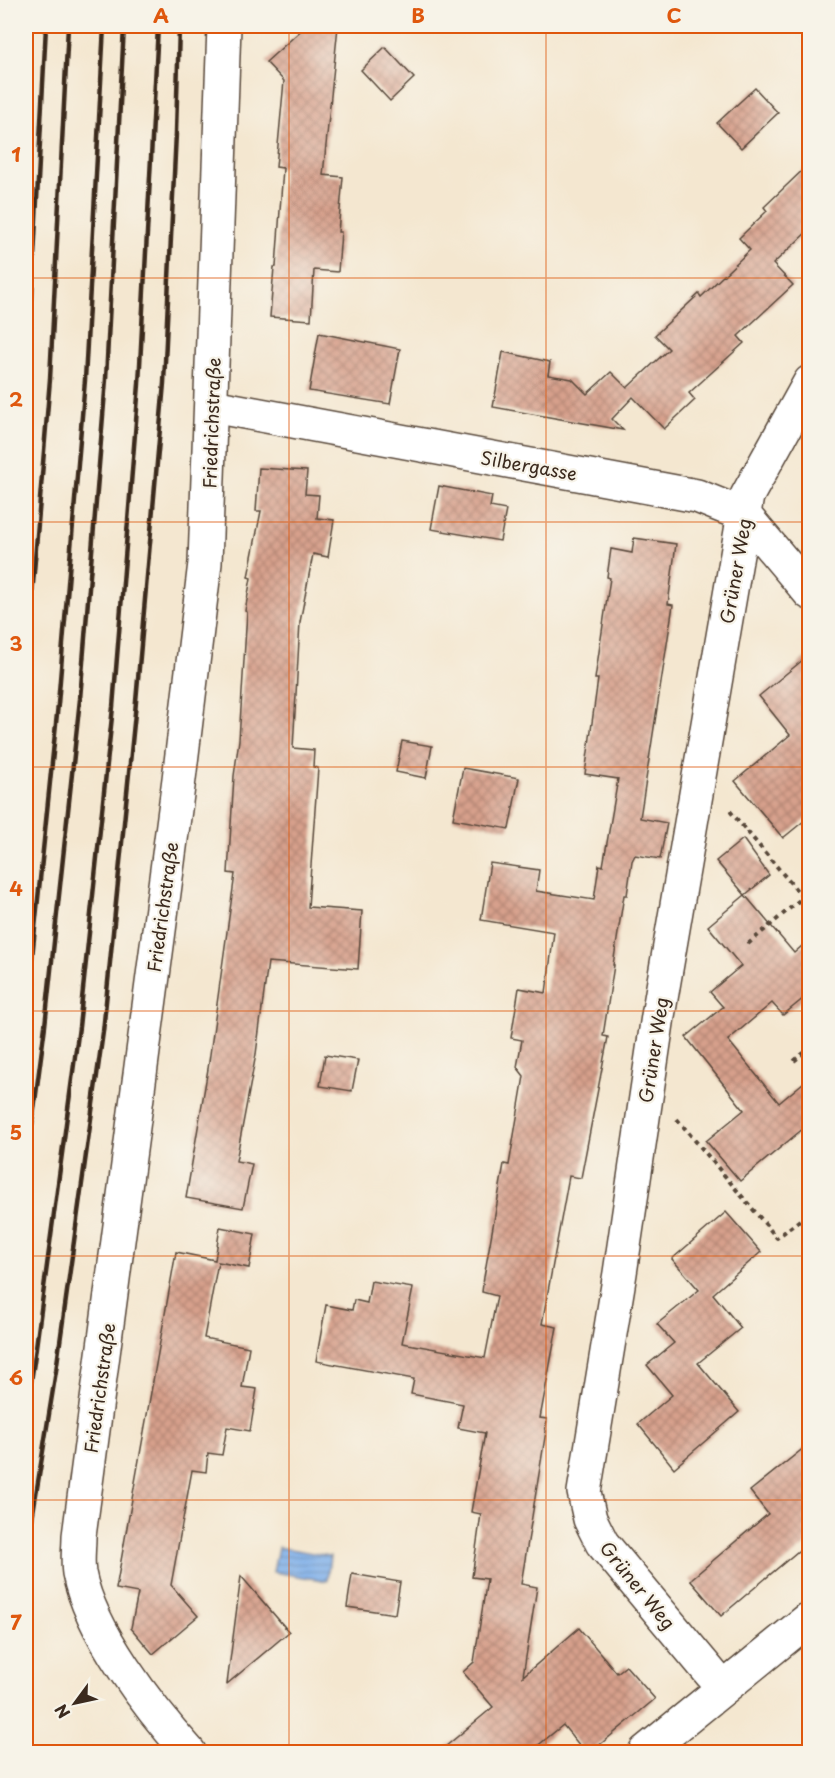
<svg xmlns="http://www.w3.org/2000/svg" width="835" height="1778" font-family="'Playpen Sans',sans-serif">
  <defs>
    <pattern id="water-rules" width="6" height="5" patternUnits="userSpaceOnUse" patternTransform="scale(1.5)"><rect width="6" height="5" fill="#7eafea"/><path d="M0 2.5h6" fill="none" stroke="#688fbd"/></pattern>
    <pattern id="building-cross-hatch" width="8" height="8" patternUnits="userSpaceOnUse" patternTransform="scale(1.5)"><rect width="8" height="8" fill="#d7a08c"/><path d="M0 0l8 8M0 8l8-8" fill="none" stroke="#b08372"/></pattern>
  </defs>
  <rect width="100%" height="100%" fill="#f7f3e8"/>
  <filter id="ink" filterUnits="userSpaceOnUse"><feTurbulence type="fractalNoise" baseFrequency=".0167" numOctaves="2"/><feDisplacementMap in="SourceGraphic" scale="12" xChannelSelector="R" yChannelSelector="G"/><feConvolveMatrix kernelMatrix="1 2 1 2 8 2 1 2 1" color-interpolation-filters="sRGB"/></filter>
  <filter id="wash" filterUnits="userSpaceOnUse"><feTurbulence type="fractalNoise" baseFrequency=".008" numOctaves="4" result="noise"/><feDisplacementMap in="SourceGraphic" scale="24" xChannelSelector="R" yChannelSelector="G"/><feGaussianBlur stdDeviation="1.35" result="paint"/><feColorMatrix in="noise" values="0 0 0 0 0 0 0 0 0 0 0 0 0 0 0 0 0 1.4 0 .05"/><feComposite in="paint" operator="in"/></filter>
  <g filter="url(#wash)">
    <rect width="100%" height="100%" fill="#f4e7d0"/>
    <polygon fill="url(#water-rules)" stroke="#5c6c84" stroke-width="1.5" points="278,1547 330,1556 327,1581 273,1572"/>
    <g id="blocks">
      <g fill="url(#building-cross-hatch)">
        <polygon points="306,26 338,26 323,175 343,177 338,232 341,232 338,272 314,270 311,320 270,317 274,267 276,267 283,168 276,167 284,81 266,62"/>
        <polygon points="385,47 414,78 390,101 361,70"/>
        <polygon points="755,88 778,113 741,148 717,123"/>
        <polygon points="810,163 810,229 773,264 793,285 738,336 744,343 689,393 695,400 664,429 633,397 612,419 623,430 493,407 503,352 550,362 548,375 572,379 587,394 611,372 627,388 669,349 655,335 699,294 701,297 750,250 739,238 767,211 764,207"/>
        <polygon points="319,333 400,349 390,404 309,391"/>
        <polygon points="259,468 307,471 305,494 319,495 317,518 334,520 328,557 313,554 300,622 293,748 314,750 313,767 318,768 308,907 362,911 358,969 268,962 256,1054 236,1161 252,1164 243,1208 186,1198 208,1069 235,874 228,873 234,776 239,740 247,612 245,611 251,578 248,577 261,511 256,511"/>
        <polygon points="439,486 492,496 490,507 506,510 500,541 431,529"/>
        <polygon points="634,538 676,544 668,604 673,605 640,818 667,823 660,859 635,855 632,861 627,895 624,895 613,965 614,965 603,1036 608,1037 581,1178 569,1176 542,1324 557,1327 540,1418 547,1419 545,1431 546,1431 521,1584 537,1587 523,1676 579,1628 617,1673 626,1666 655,1699 591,1752 585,1752 563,1725 530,1752 439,1752 493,1707 463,1672 474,1662 487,1579 472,1577 481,1514 471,1512 485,1433 458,1428 463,1404 411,1394 414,1379 316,1361 326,1305 352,1310 354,1300 367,1303 371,1281 413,1288 402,1343 485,1358 497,1296 482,1292 484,1277 504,1164 509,1165 524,1076 517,1067 522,1040 511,1038 519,988 546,993 554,932 481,920 490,863 539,870 536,891 594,900 599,865 603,866 618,779 585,774 598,679 595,679 610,578 607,577 611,549 632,553"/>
        <polygon points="810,654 810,816 783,838 735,781 790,735 759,696"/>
        <polygon points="402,741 432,746 426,778 396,772"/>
        <polygon points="463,768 519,778 509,829 453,819"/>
        <polygon points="743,839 769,875 745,895 794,953 810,939 810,993 783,1015 772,1003 728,1040 779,1103 810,1077 810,1123 740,1181 706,1141 744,1110 686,1037 723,1007 710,992 741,966 708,926 745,895 716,861"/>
        <polygon points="325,1055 358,1060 352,1091 320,1086"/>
        <polygon points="726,1212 761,1252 713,1294 741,1328 698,1363 739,1412 674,1468 638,1424 672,1395 647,1365 674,1343 657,1324 699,1290 672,1259"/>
        <polygon points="220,1227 255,1234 249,1268 218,1262 204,1338 249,1347 242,1387 257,1389 250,1431 227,1427 222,1455 208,1453 206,1472 192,1470 171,1585 198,1616 153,1654 131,1628 138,1593 116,1589 176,1252 215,1260"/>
        <polygon points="810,1443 810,1541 721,1616 690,1580 768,1514 750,1491"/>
        <polygon points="352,1574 400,1582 395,1614 347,1607"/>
        <polygon points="241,1576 289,1632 227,1684"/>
      </g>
    </g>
  </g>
  <g filter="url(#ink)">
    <use href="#blocks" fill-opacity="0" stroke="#574639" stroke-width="1.5"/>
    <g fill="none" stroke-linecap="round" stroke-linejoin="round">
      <g stroke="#574639" stroke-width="36">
        <g id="minor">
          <polyline points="212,406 697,496 744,515 810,593"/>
          <polyline points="723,1688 602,1543 590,1519 584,1492 620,1273 658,1016 747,496 810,382"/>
          <path d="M 189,1752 C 150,1709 90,1631 79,1573 C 77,1561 79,1548 79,1536 L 179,779 L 205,563 L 224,26"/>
        </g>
      </g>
      <g stroke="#574639" stroke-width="36">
        <polyline id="tertiary" points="645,1752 810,1618"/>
      </g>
      <g stroke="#574639" stroke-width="4" stroke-dasharray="4.5 4.5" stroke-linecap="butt">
        <polyline points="730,811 810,906"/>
        <polyline points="748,944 802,898"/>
        <polyline points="794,1061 810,1048"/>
        <polyline points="677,1119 777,1238 810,1212"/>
      </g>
      <use href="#minor" stroke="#fff" stroke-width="33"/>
      <use href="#tertiary" stroke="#fff" stroke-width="33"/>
      <g stroke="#3b2a1e" stroke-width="4.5">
        <polyline points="26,412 46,26"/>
        <polyline points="26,668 50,379 68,26"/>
        <polyline points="26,1016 58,704 85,380 104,26"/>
        <polyline points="26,1170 45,1026 80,699 106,379 124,26"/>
        <polyline points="26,1414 34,1362 79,1027 113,707 139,384 158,26"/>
        <polyline points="26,1556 56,1371 103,1032 135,713 164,383 176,133 179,26"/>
      </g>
    </g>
  </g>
  <path fill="none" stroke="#df570d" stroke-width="1.5" stroke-opacity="0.55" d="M 289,26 L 289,1752M 546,26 L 546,1752M 26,278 L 810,278M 26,522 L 810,522M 26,767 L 810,767M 26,1011 L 810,1011M 26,1256 L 810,1256M 26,1500 L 810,1500"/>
  <g text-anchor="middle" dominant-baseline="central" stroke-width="4.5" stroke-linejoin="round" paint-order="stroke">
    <g font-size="18" fill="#3b2a1e" stroke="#f7f3e8">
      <text transform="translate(211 423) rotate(-88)">Friedrichstraße</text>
      <text transform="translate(529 465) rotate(10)">Silbergasse</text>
      <text transform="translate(735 571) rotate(-80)">Grüner Weg</text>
      <text transform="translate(162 907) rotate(-82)">Friedrichstraße</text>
      <text transform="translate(653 1050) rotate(-81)">Grüner Weg</text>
      <text transform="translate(99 1388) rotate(-82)">Friedrichstraße</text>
      <text transform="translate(638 1585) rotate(51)">Grüner Weg</text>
    </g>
  </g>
  <rect width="835" height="1778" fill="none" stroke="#f7f3e8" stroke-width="66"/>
  <g transform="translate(75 1703) rotate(237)" stroke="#f7f3e8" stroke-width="4.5" paint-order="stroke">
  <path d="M0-4.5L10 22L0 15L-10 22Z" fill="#3b2a1e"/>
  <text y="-9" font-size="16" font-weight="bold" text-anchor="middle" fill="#3b2a1e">N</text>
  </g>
  <rect x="33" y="33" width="769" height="1712" fill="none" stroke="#df570d" stroke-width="2"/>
  <g font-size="20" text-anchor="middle" font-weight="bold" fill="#df570d">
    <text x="161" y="23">A</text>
    <text x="418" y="23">B</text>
    <text x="674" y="23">C</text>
    <text x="16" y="162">1</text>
    <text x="16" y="407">2</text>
    <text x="16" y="651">3</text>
    <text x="16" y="896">4</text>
    <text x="16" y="1140">5</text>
    <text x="16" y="1385">6</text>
    <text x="16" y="1630">7</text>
  </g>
</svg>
